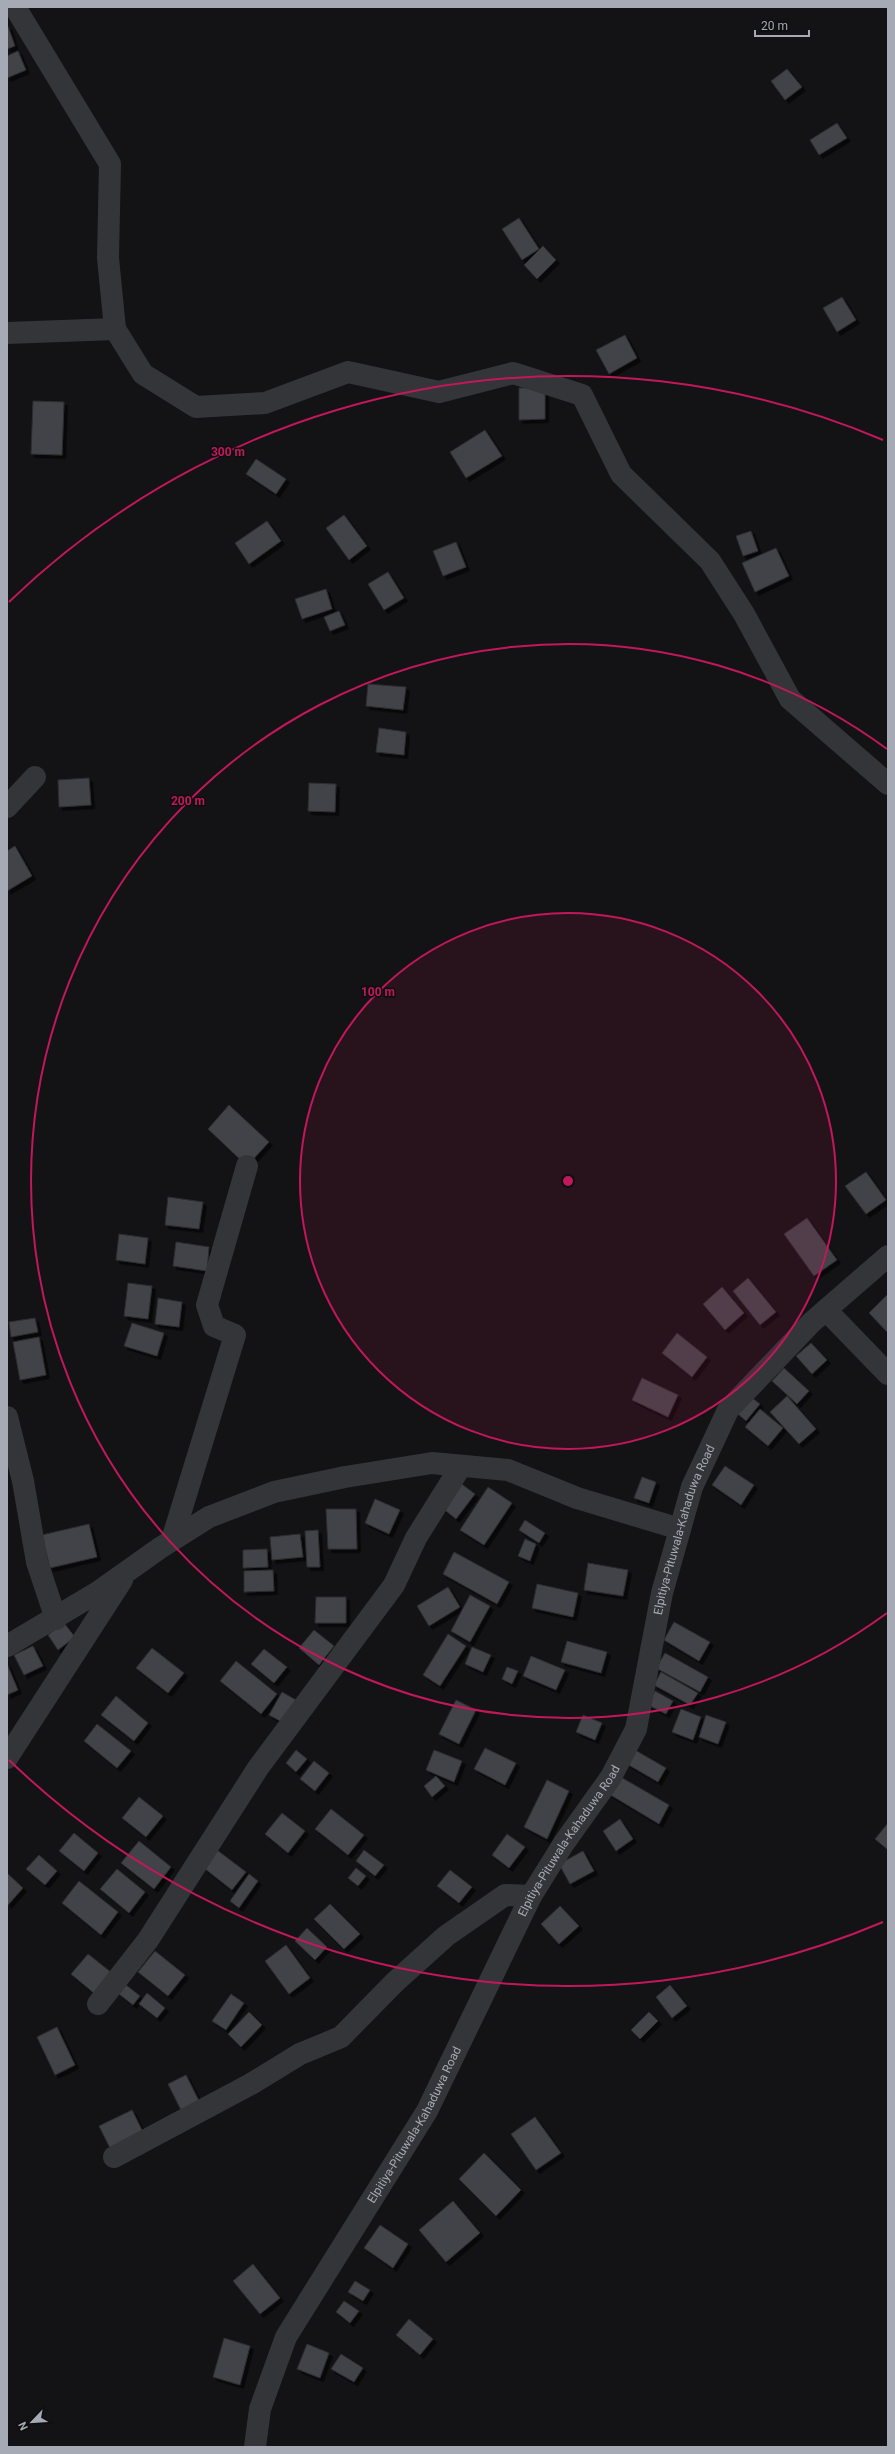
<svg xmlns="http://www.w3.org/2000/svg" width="895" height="2454" font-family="Roboto,sans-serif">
  <defs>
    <filter id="shadow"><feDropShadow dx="3.5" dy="3.5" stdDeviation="0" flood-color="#0009"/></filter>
  </defs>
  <rect width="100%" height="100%" fill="#131315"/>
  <g fill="#424348" stroke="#2d2d30" filter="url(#shadow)">
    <polygon points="8,26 15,46 7,49 7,27"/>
    <polygon points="18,51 26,70 7,78 7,56"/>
    <polygon points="787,69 802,87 785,100 771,81"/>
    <polygon points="837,123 847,138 819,155 810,140"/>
    <polygon points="519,218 539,249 522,260 502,229"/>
    <polygon points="543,246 556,260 537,279 524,265"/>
    <polygon points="842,297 856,320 837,332 823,308"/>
    <polygon points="625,335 637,358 609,374 596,350"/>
    <polygon points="519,388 545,388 545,419 519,420"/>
    <polygon points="33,401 64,402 62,455 31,454"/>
    <polygon points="485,430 502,456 466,478 450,452"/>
    <polygon points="256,459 286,479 276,494 246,474"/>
    <polygon points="344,515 367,546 349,560 326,528"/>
    <polygon points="267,521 281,541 249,564 235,543"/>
    <polygon points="751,531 758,551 743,556 736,536"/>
    <polygon points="456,542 466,567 443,576 433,551"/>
    <polygon points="776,548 789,576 755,592 742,563"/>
    <polygon points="388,572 404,598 384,610 368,584"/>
    <polygon points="326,589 332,609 302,619 295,599"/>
    <polygon points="339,611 345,625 330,631 324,617"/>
    <polygon points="368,684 406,687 403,710 366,706"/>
    <polygon points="379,728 406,732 404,755 376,752"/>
    <polygon points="89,778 91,805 59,807 58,780"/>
    <polygon points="309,783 336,784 335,812 308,811"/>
    <polygon points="15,846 32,876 7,891 7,851"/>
    <polygon points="229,1105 269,1142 247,1166 208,1129"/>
    <polygon points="866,1172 886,1200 866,1214 845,1186"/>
    <polygon points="168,1197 203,1202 199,1229 165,1225"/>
    <polygon points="807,1218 837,1260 814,1276 784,1234"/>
    <polygon points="119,1234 148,1238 145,1264 116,1260"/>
    <polygon points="176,1242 209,1247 207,1271 173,1266"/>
    <polygon points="748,1278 776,1312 760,1325 733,1291"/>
    <polygon points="128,1283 152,1286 148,1319 124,1316"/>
    <polygon points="722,1287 744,1313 725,1330 703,1304"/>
    <polygon points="888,1294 888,1333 869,1313"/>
    <polygon points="158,1298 182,1302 179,1327 155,1324"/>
    <polygon points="35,1318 38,1332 11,1337 9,1322"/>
    <polygon points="132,1323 164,1333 157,1356 124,1346"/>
    <polygon points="677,1333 707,1357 692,1377 662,1353"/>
    <polygon points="39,1337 46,1375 20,1380 13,1342"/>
    <polygon points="811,1343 827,1360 812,1374 796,1356"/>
    <polygon points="784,1368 809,1391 797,1404 772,1381"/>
    <polygon points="642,1378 678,1395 668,1417 632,1400"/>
    <polygon points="787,1396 816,1429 799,1444 770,1412"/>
    <polygon points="751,1397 760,1404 746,1421 738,1414"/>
    <polygon points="760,1409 783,1428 768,1446 745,1427"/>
    <polygon points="725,1466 754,1485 741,1505 712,1485"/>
    <polygon points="642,1477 656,1482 649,1503 634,1498"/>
    <polygon points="459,1482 475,1494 456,1519 441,1507"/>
    <polygon points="488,1487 512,1503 484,1545 460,1530"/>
    <polygon points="375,1499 400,1510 389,1534 365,1523"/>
    <polygon points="326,1509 356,1509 357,1549 328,1549"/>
    <polygon points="525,1520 545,1533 539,1543 519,1530"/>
    <polygon points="89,1524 97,1557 50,1568 42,1535"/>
    <polygon points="318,1530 320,1567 307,1567 305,1531"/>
    <polygon points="300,1534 303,1557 272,1560 270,1537"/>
    <polygon points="525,1539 536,1544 530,1561 518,1556"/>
    <polygon points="267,1549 268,1567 243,1568 243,1550"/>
    <polygon points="454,1552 509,1582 497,1604 443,1574"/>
    <polygon points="588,1563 628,1570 623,1596 584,1590"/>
    <polygon points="273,1570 274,1591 244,1592 244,1571"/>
    <polygon points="537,1584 578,1593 573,1617 532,1608"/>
    <polygon points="448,1587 460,1607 429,1626 417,1606"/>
    <polygon points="470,1595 490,1606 470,1642 451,1631"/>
    <polygon points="316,1597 346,1597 346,1623 315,1623"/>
    <polygon points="674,1622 710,1642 699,1661 664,1640"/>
    <polygon points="64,1623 75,1637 58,1650 48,1635"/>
    <polygon points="314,1630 334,1646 319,1665 299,1648"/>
    <polygon points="448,1634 466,1646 440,1686 423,1675"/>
    <polygon points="567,1641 607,1652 601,1673 561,1662"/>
    <polygon points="33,1646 43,1666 24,1675 14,1655"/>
    <polygon points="472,1647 491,1655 483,1672 465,1664"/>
    <polygon points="152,1648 184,1673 168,1693 136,1668"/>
    <polygon points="264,1649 287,1667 274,1683 251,1664"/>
    <polygon points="665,1653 708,1677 700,1692 656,1668"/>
    <polygon points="531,1656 565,1670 556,1690 523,1676"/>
    <polygon points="236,1661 277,1694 261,1714 220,1681"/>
    <polygon points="7,1664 18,1690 7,1695"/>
    <polygon points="507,1667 518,1671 512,1684 502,1679"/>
    <polygon points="661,1672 698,1693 690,1705 654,1685"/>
    <polygon points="655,1691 673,1701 666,1714 648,1705"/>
    <polygon points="282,1692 296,1700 284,1723 269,1715"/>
    <polygon points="116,1696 148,1723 134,1741 101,1715"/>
    <polygon points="456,1700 476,1710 459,1744 439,1734"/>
    <polygon points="681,1709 701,1717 693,1740 672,1732"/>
    <polygon points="583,1715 602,1723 595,1740 576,1732"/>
    <polygon points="706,1715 726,1722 718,1744 699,1737"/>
    <polygon points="97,1724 131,1751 117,1768 84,1741"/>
    <polygon points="485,1748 516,1763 505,1785 474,1769"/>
    <polygon points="296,1750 307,1759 296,1772 286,1763"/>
    <polygon points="434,1750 462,1761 454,1782 426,1770"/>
    <polygon points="635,1750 666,1768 658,1782 627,1764"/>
    <polygon points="314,1761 329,1773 315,1791 300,1779"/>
    <polygon points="436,1776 445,1786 432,1797 424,1786"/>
    <polygon points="619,1776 669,1805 659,1824 609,1794"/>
    <polygon points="547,1780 569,1791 547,1839 524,1827"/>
    <polygon points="139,1797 163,1816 146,1837 122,1818"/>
    <polygon points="331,1809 364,1835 348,1855 315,1829"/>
    <polygon points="282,1813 305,1831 288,1853 265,1834"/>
    <polygon points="620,1819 633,1839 616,1851 603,1831"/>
    <polygon points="888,1823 888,1850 875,1839"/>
    <polygon points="74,1833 98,1853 84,1871 59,1851"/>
    <polygon points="507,1834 525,1847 509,1868 492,1855"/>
    <polygon points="139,1841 171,1867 154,1889 121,1863"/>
    <polygon points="217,1850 246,1872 232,1890 204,1868"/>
    <polygon points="364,1850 384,1865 375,1876 356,1861"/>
    <polygon points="583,1851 594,1871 570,1884 559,1864"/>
    <polygon points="39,1855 57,1871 45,1885 26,1869"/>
    <polygon points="356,1868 366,1876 358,1886 348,1878"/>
    <polygon points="117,1869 145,1892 129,1913 100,1889"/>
    <polygon points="450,1870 472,1887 459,1903 437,1886"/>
    <polygon points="7,1873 23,1888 8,1905 7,1904"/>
    <polygon points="249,1874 258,1881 239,1908 230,1901"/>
    <polygon points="79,1881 118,1912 101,1935 62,1903"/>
    <polygon points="330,1904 360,1934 344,1949 314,1919"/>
    <polygon points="560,1906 579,1926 559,1944 541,1924"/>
    <polygon points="307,1928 327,1947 315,1960 295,1941"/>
    <polygon points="286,1945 310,1978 289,1994 265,1961"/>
    <polygon points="155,1951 185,1975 168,1996 138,1972"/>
    <polygon points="88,1954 112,1973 95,1994 71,1974"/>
    <polygon points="126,1985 140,1996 133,2005 119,1994"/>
    <polygon points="670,1985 687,2006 672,2018 656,1997"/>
    <polygon points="147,1993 165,2008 157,2018 139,2004"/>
    <polygon points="231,1994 244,2003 226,2030 212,2021"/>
    <polygon points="249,2012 262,2025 241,2047 228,2034"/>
    <polygon points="649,2012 658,2021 640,2039 631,2030"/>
    <polygon points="57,2027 75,2065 55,2075 37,2037"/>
    <polygon points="186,2075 200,2103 182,2112 168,2084"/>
    <polygon points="132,2110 144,2134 111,2150 99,2126"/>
    <polygon points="535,2117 561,2153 536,2170 511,2134"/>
    <polygon points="484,2153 521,2190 496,2216 459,2179"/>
    <polygon points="453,2201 480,2233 446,2262 419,2230"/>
    <polygon points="380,2225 408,2244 393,2268 364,2248"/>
    <polygon points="253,2264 280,2298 260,2314 233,2281"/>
    <polygon points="355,2281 370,2290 363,2301 348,2292"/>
    <polygon points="344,2301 359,2311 350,2323 336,2312"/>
    <polygon points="409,2319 433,2339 420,2355 396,2335"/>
    <polygon points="224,2338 250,2346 240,2385 213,2377"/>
    <polygon points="307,2344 329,2353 320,2378 297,2369"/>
    <polygon points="341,2354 363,2368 354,2382 331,2369"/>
  </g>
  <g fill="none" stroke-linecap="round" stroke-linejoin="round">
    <g stroke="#343539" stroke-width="22">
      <polyline points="15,7 110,164 108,258 115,329 143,374 196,407 265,403 348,372 439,392 513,373 582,395 621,474 710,561 744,614 790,699 888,784"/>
      <polyline points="7,333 115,329"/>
      <polyline points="7,807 35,777"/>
      <polyline points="826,1310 888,1374"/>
      <polyline points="7,1417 23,1481 37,1562 56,1619"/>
      <polyline points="172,1540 235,1335 214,1326 207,1305 247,1166"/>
      <polyline points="7,1646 98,1592 160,1548 209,1517 274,1492 345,1477 432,1463 508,1470 577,1498 680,1529"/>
      <polyline points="7,1758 122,1580"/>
      <polyline points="98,2004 148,1940 258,1768 394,1585 416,1538 461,1466"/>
      <polyline points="114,2157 251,2084 300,2054 341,2037 395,1982 446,1936 505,1895 531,1896"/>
      <path id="s1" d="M 255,2447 L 260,2409 L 286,2337 L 427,2111 L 531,1896 L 564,1843 L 611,1777 L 636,1729 L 662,1593 L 692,1487 L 728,1410 L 812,1322 L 888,1256"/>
    </g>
  </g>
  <circle cx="568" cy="1181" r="268" fill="#c2185b" fill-opacity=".12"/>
  <g fill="none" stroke="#c2185b" stroke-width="2">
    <circle cx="568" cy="1181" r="268"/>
    <path d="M887 1613A537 537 0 1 1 887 749"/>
    <path d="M883 1922A805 805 0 0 1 9 1760M9 602A805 805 0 0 1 883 440"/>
  </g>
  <g text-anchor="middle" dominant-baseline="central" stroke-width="3" stroke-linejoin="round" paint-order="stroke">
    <g font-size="12" fill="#a6aab4" stroke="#0e0e10">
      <text stroke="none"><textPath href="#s1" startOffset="1023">Elpitiya-Pituwala-Kahaduwa Road</textPath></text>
      <text stroke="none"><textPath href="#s1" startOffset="687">Elpitiya-Pituwala-Kahaduwa Road</textPath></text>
      <text stroke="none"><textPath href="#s1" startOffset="363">Elpitiya-Pituwala-Kahaduwa Road</textPath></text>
    </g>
  </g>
  <circle cx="568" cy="1181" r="6" fill="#c2185b" stroke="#0e0e10" stroke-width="2"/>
  <g font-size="12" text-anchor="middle" font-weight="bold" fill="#c2185b" stroke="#0e0e10" stroke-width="3" stroke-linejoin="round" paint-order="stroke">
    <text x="228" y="456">300 m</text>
    <text x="188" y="805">200 m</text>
    <text x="378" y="996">100 m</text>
  </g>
  <rect width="895" height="2454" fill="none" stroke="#a6aab4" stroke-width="16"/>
  <g transform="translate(32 2422) rotate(245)" stroke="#0e0e10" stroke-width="3" paint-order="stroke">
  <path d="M0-3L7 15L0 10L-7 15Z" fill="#a6aab4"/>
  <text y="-6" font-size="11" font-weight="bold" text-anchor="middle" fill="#a6aab4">N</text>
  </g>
  <path d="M755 30v6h54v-6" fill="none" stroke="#a6aab4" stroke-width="2"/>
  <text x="761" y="30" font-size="12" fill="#a6aab4" stroke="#0e0e10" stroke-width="3" paint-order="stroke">20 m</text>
</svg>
